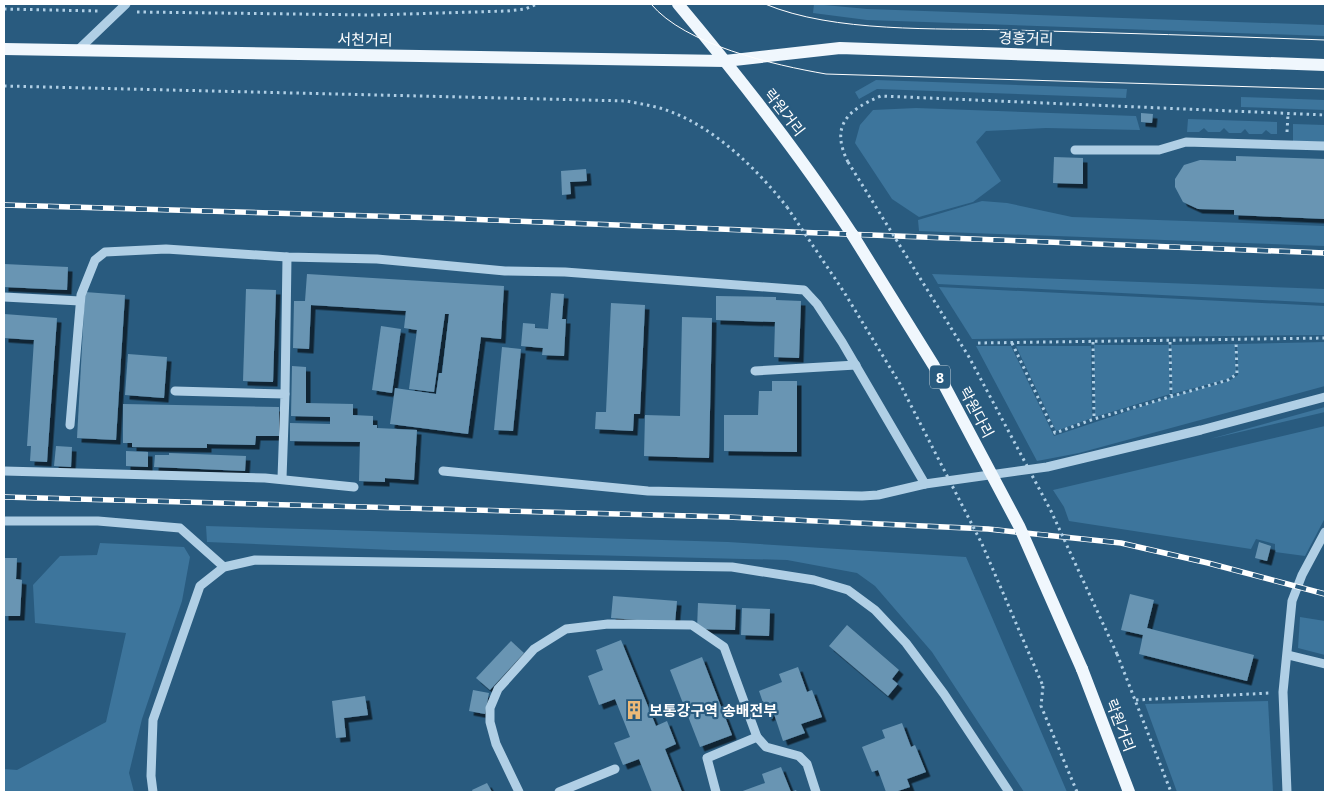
<svg xmlns="http://www.w3.org/2000/svg" width="1329" height="796" font-family="'Open Sans','Noto Sans KR',sans-serif">
  <defs>
    <filter id="shadow"><feDropShadow dx="4.5" dy="4.5" stdDeviation="0" flood-color="#0009"/></filter>
  </defs>
  <rect width="100%" height="100%" fill="#295b7f"/>
  <g fill="#3d759c">
    <polygon points="814,4 867,9 1325,25 1325,36 867,20 813,13"/>
    <polygon points="876,80 1127,89 1126,98 877,89 859,99 855,92"/>
    <polygon points="1241,97 1325,100 1325,110 1241,107"/>
    <polygon points="916,108 1136,116 1140,130 1046,128 986,131 976,142 1001,181 973,202 919,217 892,199 855,143 860,125 873,110"/>
    <polygon points="1188,119 1277,122 1277,134 1271,134 1266,130 1262,134 1249,134 1245,129 1241,133 1229,133 1224,128 1220,132 1208,132 1204,128 1199,132 1187,132"/>
    <polygon points="1293,124 1325,125 1325,142 1293,141"/>
    <polygon points="982,201 1007,203 1072,217 1325,226 1325,246 919,231 918,220"/>
    <polygon points="932,274 1325,289 1325,303 938,284"/>
    <polygon points="939,287 1325,306 1325,335 972,339"/>
    <polygon points="1325,342 1325,386 1079,453 1037,461 976,346 1011,346 1054,436 1173,396 1229,381 1238,375 1237,344"/>
    <polygon points="1235,344 1236,373 1228,379 1172,394 1171,345"/>
    <polygon points="1094,345 1169,345 1170,394 1095,417"/>
    <polygon points="1016,346 1091,346 1092,418 1056,431"/>
    <polygon points="1325,407 1325,412 1210,439"/>
    <polygon points="1325,426 1325,518 1305,556 1275,552 1275,544 1256,539 1251,549 1069,521 1064,507 1053,490"/>
    <polygon points="206,526 728,542 966,557 1067,792 1024,792 932,652 875,586 857,573 787,560 392,550 207,542"/>
    <polygon points="100,543 184,547 190,557 182,601 142,719 129,773 134,792 4,792 4,769 17,770 106,722 126,633 35,623 33,585 60,556 97,555"/>
    <polygon points="1300,617 1325,621 1325,655 1298,648"/>
    <polygon points="1268,701 1273,792 1177,792 1145,704"/>
  </g>
  <g fill="#6995b3" filter="url(#shadow)">
    <polygon points="1141,113 1153,114 1152,123 1141,122"/>
    <polygon points="1236,156 1325,159 1325,219 1234,215 1234,210 1198,209 1183,202 1175,187 1175,179 1184,165 1200,160 1236,161"/>
    <polygon points="1054,157 1083,158 1083,184 1053,183"/>
    <polygon points="586,169 587,181 570,182 571,194 562,195 561,171"/>
    <polygon points="4,264 68,267 67,290 4,287"/>
    <polygon points="307,274 504,286 501,339 481,337 468,434 390,424 395,388 436,394 439,373 442,373 449,314 445,314 434,392 409,389 417,330 404,328 406,311 311,305 309,349 293,348 294,301 305,301"/>
    <polygon points="246,289 276,290 273,382 243,381"/>
    <polygon points="85,292 125,295 116,440 77,438"/>
    <polygon points="551,293 564,294 562,319 566,319 564,356 542,355 543,348 521,346 523,323 535,324 535,328 548,329"/>
    <polygon points="716,296 776,297 776,300 801,301 799,358 774,357 775,322 716,320"/>
    <polygon points="611,303 645,305 640,414 634,414 633,431 595,429 596,412 606,412"/>
    <polygon points="4,314 57,318 47,462 30,461 31,446 27,446 34,340 4,338"/>
    <polygon points="682,317 712,318 709,458 644,456 645,415 680,416"/>
    <polygon points="381,326 401,329 392,393 372,390"/>
    <polygon points="502,347 521,349 513,431 494,430"/>
    <polygon points="128,354 167,357 164,398 125,395"/>
    <polygon points="292,366 306,367 306,403 353,404 353,415 373,416 373,425 377,425 377,428 417,430 414,480 385,478 385,482 359,481 360,442 290,441 290,423 330,424 330,417 291,416"/>
    <polygon points="772,381 797,381 797,452 724,451 724,415 758,415 759,391 772,391"/>
    <polygon points="123,404 279,407 279,436 256,436 255,445 207,444 207,448 132,447 132,443 123,443"/>
    <polygon points="56,446 72,447 71,467 54,466"/>
    <polygon points="126,451 148,452 148,467 126,466"/>
    <polygon points="169,453 246,456 245,471 154,467 155,455 169,455"/>
    <polygon points="1259,542 1271,546 1267,561 1255,558"/>
    <polygon points="4,558 17,558 16,579 22,580 20,616 4,616"/>
    <polygon points="1130,594 1154,600 1147,628 1254,655 1247,681 1139,654 1143,635 1121,630"/>
    <polygon points="613,596 677,601 675,623 611,618"/>
    <polygon points="698,603 736,605 735,630 697,629"/>
    <polygon points="742,608 770,609 769,636 741,635"/>
    <polygon points="847,625 899,670 892,679 898,684 888,696 829,646"/>
    <polygon points="621,640 656,726 667,721 676,744 665,749 682,792 652,792 639,759 623,765 614,743 630,737 615,699 599,705 588,676 603,670 596,650"/>
    <polygon points="511,641 524,653 490,690 476,678"/>
    <polygon points="702,657 732,735 700,747 670,670"/>
    <polygon points="798,667 807,692 812,690 822,717 801,724 805,733 783,741 774,714 768,717 759,691 782,682 779,674"/>
    <polygon points="473,690 489,693 485,714 469,711"/>
    <polygon points="365,696 368,715 344,718 346,737 336,738 332,701"/>
    <polygon points="902,723 911,747 915,745 926,772 907,779 910,787 895,792 886,792 878,770 872,772 862,747 885,738 882,730"/>
    <polygon points="781,767 791,792 796,790 797,792 740,792 765,783 762,774"/>
    <polygon points="487,783 492,792 473,792 472,790"/>
  </g>
  <g fill="none" stroke-linecap="round" stroke-linejoin="round">
    <g stroke="#b0cfe5" stroke-width="3" stroke-dasharray="2.5 4" stroke-linecap="butt">
      <polyline points="4,9 98,11"/>
      <polyline points="137,12 373,15 507,11 525,9 537,4"/>
      <path d="M 4,86 L 627,101 C 641,104 656,106 669,111 C 715,128 757,169 787,207"/>
      <polyline points="1287,132 1288,114"/>
      <path d="M 848,162 C 830,126 847,110 881,96 L 1325,115"/>
      <polyline points="1093,342 1094,419"/>
      <polyline points="1170,342 1171,395"/>
      <polyline points="978,343 1325,338"/>
      <polyline points="1012,343 1055,433 1094,419 1228,380 1237,374 1236,341"/>
      <polyline points="1117,654 1171,792"/>
      <polyline points="1043,686 1041,706 1077,792"/>
      <polyline points="1136,700 1270,693"/>
    </g>
    <g stroke="#b0cfe5" stroke-width="9">
      <polyline points="78,50 126,4"/>
      <polyline points="1075,150 1159,150 1186,142 1325,146"/>
      <polyline points="4,297 80,301"/>
      <polyline points="755,371 856,365"/>
      <polyline points="175,391 285,394 282,478"/>
      <polyline points="285,394 287,257"/>
      <polyline points="70,425 81,295 95,260 105,252 166,249 287,257 377,259 505,271 565,272 804,290 817,304 842,342 925,484 1047,467 1201,430 1325,397"/>
      <polyline points="4,471 265,478 354,487"/>
      <polyline points="443,471 648,491 862,496 878,495 925,484"/>
      <polyline points="4,521 98,521 180,528 224,567"/>
      <polyline points="1288,655 1325,664"/>
      <polyline points="153,792 151,776 153,720 200,586 224,567 255,560 732,567 814,580 848,590 875,610 906,643 944,694 1009,792"/>
      <polyline points="519,792 496,744 490,722 490,708 498,689 534,649 566,629 608,624 692,625 724,647 757,737 766,747 799,756 807,764 816,792"/>
      <polyline points="559,792 615,769"/>
      <polyline points="716,792 707,758 757,737"/>
      <polyline points="1287,792 1283,692 1292,601 1302,575 1325,532"/>
    </g>
    <g stroke="#f0f7fd" stroke-width="12">
      <path d="M 678,4 C 740,78 799,153 852,234"/>
      <polyline points="4,49 725,61 840,48 1325,65"/>
      <polyline points="1082,669 1129,792"/>
    </g>
    <g stroke="#fff" stroke-width="1">
      <path d="M 651,4 C 685,45 774,65 826,74 L 1325,89"/>
      <path d="M 765,4 C 834,33 937,28 1012,30 C 1116,33 1221,36 1325,40"/>
    </g>
    <g stroke="#fff" stroke-width="5.5">
      <g id="rail">
        <polyline points="4,205 440,218 1325,253"/>
        <polyline points="4,497 728,517 988,529 1121,543 1208,563 1325,594"/>
      </g>
    </g>
    <use href="#rail" stroke="#295b7f" stroke-width="4" stroke-dasharray="11" stroke-linecap="butt"/>
    <g stroke="#b0cfe5" stroke-width="3" stroke-dasharray="2.5 4" stroke-linecap="butt">
      <polyline points="848,162 969,357 1051,511 1117,654"/>
      <polyline points="787,207 844,292 900,384 982,544 1043,686"/>
    </g>
    <polyline stroke="#f0f7fd" stroke-width="12" points="852,234 934,366 1019,526 1082,669"/>
  </g>
  <defs>
    <g id="building-bare" transform="scale(1.5)"><path d="M-4-6H4V6H1V3H-1V6H-4ZM-2.5-4.3h1.7v1.8h-1.7ZM.8-4.3h1.7v1.8H.8ZM-2.5-1h1.7V.8h-1.7ZM.8-1h1.7V.8H.8Z" fill="#ecb977" stroke="#295b7f" stroke-width="2.5" paint-order="stroke"/></g>
  </defs>
  <g fill-rule="evenodd">
    <use href="#building-bare" x="634" y="710"/>
  </g>
  <g text-anchor="middle" dominant-baseline="central" stroke-width="4.5" stroke-linejoin="round" paint-order="stroke">
    <rect fill="#295b7f" stroke="#bfced9" stroke-width="1" x="930" y="365.5" width="20" height="23" rx="4"/>
    <g font-size="14" font-weight="bold" fill="#fff">
      <text x="940" y="377">8</text>
    </g>
    <g font-size="15" fill="#fff" stroke="#295b7f">
      <text transform="translate(1026 38) rotate(2)">경흥거리</text>
      <text transform="translate(365 39) rotate(1)">서천거리</text>
      <text transform="translate(785 112) rotate(52)">락원거리</text>
      <text transform="translate(977 412) rotate(62)">락원다리</text>
      <text transform="translate(1121 725) rotate(69)">락원거리</text>
    </g>
    <g font-size="15" font-weight="bold" fill="#fff" stroke="#295b7f" text-anchor="start">
      <text x="649" y="710">보통강구역 송배전부</text>
    </g>
  </g>
  <rect width="1329" height="796" fill="none" stroke="#ffffff" stroke-width="10"/>
</svg>
